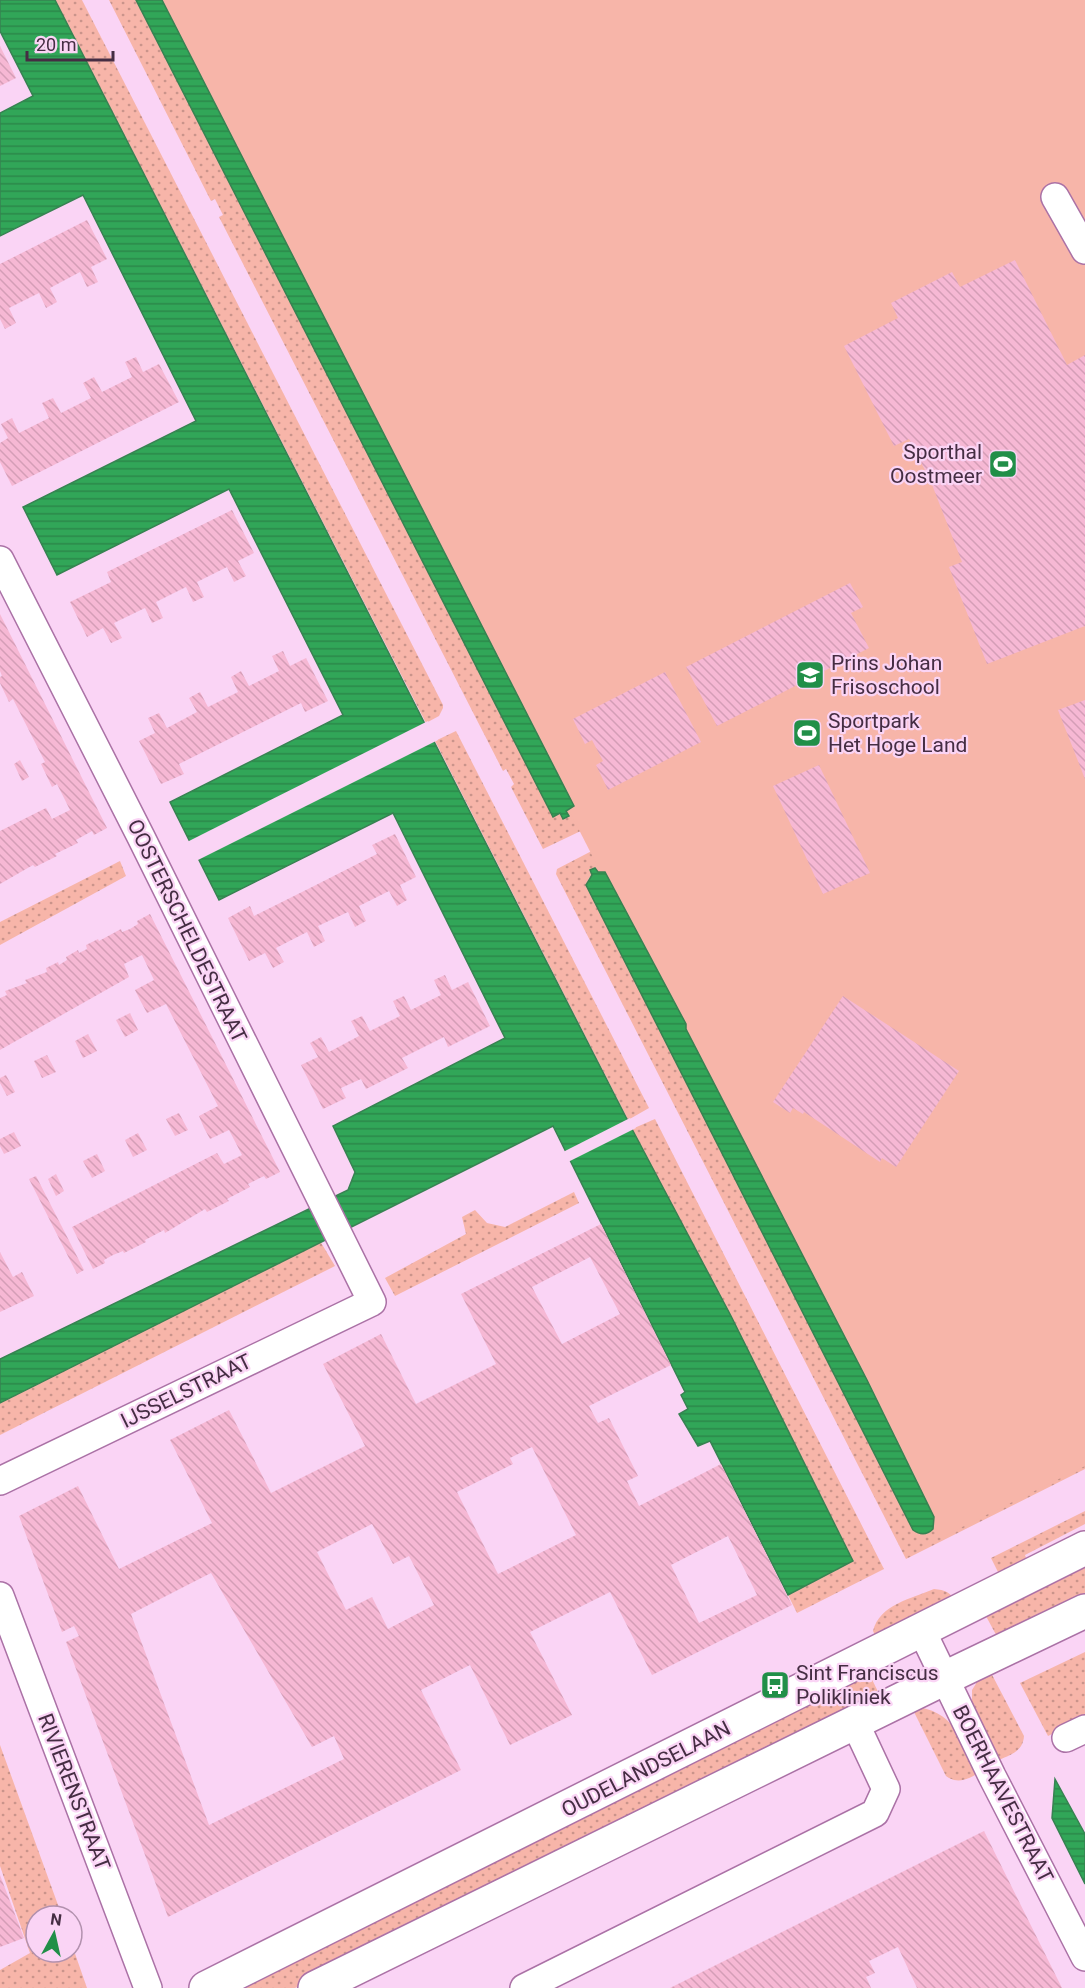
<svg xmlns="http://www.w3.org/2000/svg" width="1085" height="1988" font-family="Roboto,sans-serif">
  <defs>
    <pattern id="grass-dots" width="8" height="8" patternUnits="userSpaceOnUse" patternTransform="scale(1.5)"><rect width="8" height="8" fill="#f7b5a9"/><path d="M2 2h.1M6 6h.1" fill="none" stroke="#ca948b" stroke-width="1.8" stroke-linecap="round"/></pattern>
    <pattern id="water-rules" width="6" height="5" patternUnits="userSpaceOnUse" patternTransform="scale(1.5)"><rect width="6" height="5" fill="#31a658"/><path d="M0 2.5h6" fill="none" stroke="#2b884a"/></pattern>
    <pattern id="building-back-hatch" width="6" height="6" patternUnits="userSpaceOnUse" patternTransform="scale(1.5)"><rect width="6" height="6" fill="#f6b8d4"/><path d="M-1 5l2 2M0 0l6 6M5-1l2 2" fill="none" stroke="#d49eb7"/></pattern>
  </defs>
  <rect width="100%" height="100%" fill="#fad4f5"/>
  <g fill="url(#grass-dots)" fill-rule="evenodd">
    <polygon points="55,0 82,0 443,705 443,708 439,716 426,723"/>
    <polygon points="109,0 136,0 553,816 560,813 564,819 568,816 566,811 574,806 587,828 543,849 511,787 514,784 506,769 503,771 219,217 223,215 215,199 211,201"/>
    <polygon points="456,731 649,1108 628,1120 435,741"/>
    <path d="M 609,842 L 1085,1426 L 1085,1469 L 906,1559 L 556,874 L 557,869 ZM 595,868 L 935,1525 L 928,1533 L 923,1534 L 913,1530 L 586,885 L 589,878 L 592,875 L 590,870 Z"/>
    <polygon points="120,861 126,876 0,945 0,922"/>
    <polygon points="655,1119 884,1569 797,1613 788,1595 853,1561 731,1316 632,1129"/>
    <polygon points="574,1192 579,1203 395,1296 385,1278 466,1234 462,1217 475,1210 487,1223 505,1227"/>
    <polygon points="320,1241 335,1266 0,1435 0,1403"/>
    <polygon points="1085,1511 1085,1524 1025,1555 1029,1567 1002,1580 991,1558"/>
    <polygon points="1085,1555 1085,1603 1000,1642 981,1607"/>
    <path d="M 934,1589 C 945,1590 951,1592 956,1603 L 879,1643 L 873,1631 C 880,1604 911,1599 934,1589 Z"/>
    <polygon points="1085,1652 1085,1718 1048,1736 1020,1683"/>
    <polygon points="866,1667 882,1700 295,1988 247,1988 242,1980"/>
    <path d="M 989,1669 L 1024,1736 C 1023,1751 1012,1754 999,1760 L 972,1702 L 972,1690 L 979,1679 Z"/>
    <path d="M 911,1706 C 955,1710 961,1739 977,1774 C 966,1780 957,1784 946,1776 Z"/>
    <polygon points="0,1745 62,1916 36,1916 36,1952 72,1952 72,1945 87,1988 0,1988 0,1970 30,1953 0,1866"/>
  </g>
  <polygon fill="#f7b5a9" points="156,0 1085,0 1085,1466 940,1538"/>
  <g fill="url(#water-rules)" stroke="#378252" stroke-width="1.5">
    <polygon points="0,0 55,0 632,1129 731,1316 853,1561 788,1595 710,1441 698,1446 679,1414 688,1409 681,1395 685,1392 553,1126 0,1403 0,1359 348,1190 355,1172 333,1126 505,1038 393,813 219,900 170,802 343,715 229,489 57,575 23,507 196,421 83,195 0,236 0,113 33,96 0,31"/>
    <polygon points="136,0 162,0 574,806 566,811 569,816 563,819 560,813 553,817"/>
    <path d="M 595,868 L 598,872 L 605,872 L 686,1024 L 686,1029 L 867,1380 L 934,1517 L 933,1529 C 927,1535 920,1535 913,1530 L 586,885 L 592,875 L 590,870 Z"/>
    <polygon points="1055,1779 1085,1834 1085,1884 1052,1818"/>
  </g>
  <g fill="#fad4f5">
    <polygon points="428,721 438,740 196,861 187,842"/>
    <polygon points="630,1118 636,1128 568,1162 563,1152"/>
  </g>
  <g fill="url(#building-back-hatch)" fill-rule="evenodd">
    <polygon points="0,46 16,78 0,86"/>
    <polygon points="87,220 107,259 91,267 98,282 87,287 80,272 50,288 57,302 46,308 39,293 9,308 16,323 5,329 0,319 0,264"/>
    <polygon points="1015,260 1067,365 1085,355 1085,626 987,664 949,567 962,562 931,482 909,439 894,446 844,346 898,318 891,303 952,272 960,287"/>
    <polygon points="136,357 143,372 159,364 179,402 12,486 0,462 0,443 8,438 1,424 12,418 19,433 49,418 42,403 53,398 61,413 91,398 83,383 94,377 102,392 132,377 125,362"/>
    <polygon points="232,510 254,553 238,561 246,576 234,582 227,567 197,582 204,597 193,602 186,587 156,602 163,618 152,623 145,608 114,623 122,638 111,643 103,628 87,637 70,602 111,582 107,572"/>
    <polygon points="850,583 863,607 851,613 869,648 717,726 686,667"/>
    <polygon points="0,614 107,828 94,835 92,831 76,840 78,843 55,854 57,856 35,867 33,865 0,884 0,831 46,808 52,819 70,810 57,784 52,787 41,764 45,762 13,699 9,702 0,683 0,677 2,676 0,671"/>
    <polygon points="283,651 290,666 306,658 328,701 305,712 301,703 179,764 184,774 161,784 139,741 155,733 148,718 159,713 167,728 197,712 189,698 200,692 208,707 238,692 231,677 241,671 249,686 279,671 272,656"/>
    <polygon points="665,672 701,742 608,790 596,765 603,761 592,740 585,744 573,719"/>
    <polygon points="1085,700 1085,779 1058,710"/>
    <polygon points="20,760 29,777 22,781 14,764"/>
    <polygon points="819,765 870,873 823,894 773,786"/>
    <polygon points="395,834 416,877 400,885 407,900 397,906 389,891 359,906 366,921 355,927 348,912 318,926 325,941 314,947 307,932 276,948 284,962 273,968 265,953 249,961 228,918 250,906 254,916 316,885 377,854 372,845"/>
    <polygon points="150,914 280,1172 266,1179 264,1176 248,1184 250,1187 227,1199 229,1201 207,1212 205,1209 165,1233 164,1230 145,1240 146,1242 124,1253 123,1251 113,1255 104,1260 105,1263 93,1269 72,1227 217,1153 224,1164 242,1155 229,1130 210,1139 204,1128 199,1116 218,1106 166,1004 147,1013 141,1002 135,990 154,980 142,955 124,964 129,977 0,1050 0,998 7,995 5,991 27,983 25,980 47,972 46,968 58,962 59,965 67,960 66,957 78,950 79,953 87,949 86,945 98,939 99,941 121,929 122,932 130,929 138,924 137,921"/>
    <polygon points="445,975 452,990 468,982 490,1026 448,1047 444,1037 402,1058 408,1068 366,1089 361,1079 341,1088 346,1098 323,1109 301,1065 318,1057 310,1043 321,1037 329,1052 359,1036 351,1021 362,1016 370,1031 400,1016 393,1001 404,996 411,1010 441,995 434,980"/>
    <polygon points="843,996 959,1071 896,1167 882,1158 880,1162 804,1112 803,1114 793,1108 790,1113 773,1102"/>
    <polygon points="130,1013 138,1030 125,1037 116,1020"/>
    <polygon points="88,1034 97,1051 83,1058 75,1041"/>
    <polygon points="47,1055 56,1072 42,1078 34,1061"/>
    <polygon points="6,1075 15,1092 7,1096 0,1083 0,1078"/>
    <polygon points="179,1113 188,1130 175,1136 166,1119"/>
    <polygon points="14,1132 21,1146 4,1154 0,1146 0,1139"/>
    <polygon points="138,1133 147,1150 133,1157 125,1140"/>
    <polygon points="97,1154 105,1171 92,1178 83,1161"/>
    <polygon points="56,1174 64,1191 56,1196 48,1179"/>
    <polygon points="36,1176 84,1270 77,1274 29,1179"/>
    <path d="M 601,1224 L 671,1365 L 589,1406 L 598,1423 L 609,1418 L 638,1476 L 627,1481 L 639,1506 L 721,1464 L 792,1605 L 652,1675 L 610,1592 L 530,1632 L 572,1715 L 510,1745 L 470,1665 L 421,1690 L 461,1770 L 168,1917 L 66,1642 L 79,1636 L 74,1626 L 62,1632 L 19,1516 L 78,1486 L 119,1569 L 212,1523 L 170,1440 L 229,1410 L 271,1493 L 365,1446 L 323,1364 L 381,1334 L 416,1404 L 496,1364 L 461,1294 ZM 590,1257 L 620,1314 L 562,1344 L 532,1287 ZM 532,1447 L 576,1535 L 498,1574 L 457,1492 L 513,1464 L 510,1458 ZM 372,1524 L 393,1564 L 409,1556 L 434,1605 L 388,1629 L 372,1597 L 346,1610 L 317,1552 ZM 728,1536 L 757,1595 L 699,1623 L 671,1565 ZM 211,1573 L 312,1747 L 334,1736 L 344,1759 L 209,1825 L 131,1614 Z"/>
    <polygon points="0,1252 13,1277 22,1272 34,1296 0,1312"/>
    <polygon points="984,1831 1062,1988 917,1988 898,1947 869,1961 875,1973 866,1977 871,1988 670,1988"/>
    <polygon points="0,1875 24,1938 0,1947"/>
  </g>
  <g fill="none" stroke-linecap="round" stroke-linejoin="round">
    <g stroke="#ab72a6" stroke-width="30">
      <g id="minor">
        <polyline points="1055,197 1085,250"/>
        <polyline points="0,560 141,837 372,1302 0,1481"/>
        <polyline points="0,1596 148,1988"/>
        <polyline points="922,1631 992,1776 1085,1957"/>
        <polyline points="1066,1738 1085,1729"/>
        <polyline points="524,1988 875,1813 886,1789 855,1723"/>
      </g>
    </g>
    <g stroke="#ab72a6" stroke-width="36">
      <g id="tertiary">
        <polyline points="206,1988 1085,1548"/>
        <polyline points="315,1988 945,1678 1085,1611"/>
      </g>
    </g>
    <use href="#minor" stroke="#fff" stroke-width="27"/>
    <use href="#tertiary" stroke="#fff" stroke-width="33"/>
  </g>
  <defs>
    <g id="stadium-square" transform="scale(1.5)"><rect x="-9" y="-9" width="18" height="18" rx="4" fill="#218f48" stroke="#fad4f5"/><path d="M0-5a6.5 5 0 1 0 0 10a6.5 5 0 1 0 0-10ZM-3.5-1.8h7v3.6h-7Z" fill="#fff"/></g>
    <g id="school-square" transform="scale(1.5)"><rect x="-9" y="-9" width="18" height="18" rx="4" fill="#218f48" stroke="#fad4f5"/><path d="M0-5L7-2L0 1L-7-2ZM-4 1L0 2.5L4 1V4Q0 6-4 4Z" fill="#fff"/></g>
    <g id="bus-square" transform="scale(1.5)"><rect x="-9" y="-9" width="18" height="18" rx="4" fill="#218f48" stroke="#fad4f5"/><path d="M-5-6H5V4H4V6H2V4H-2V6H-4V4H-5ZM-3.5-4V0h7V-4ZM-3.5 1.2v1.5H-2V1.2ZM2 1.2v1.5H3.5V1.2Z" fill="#fff"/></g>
  </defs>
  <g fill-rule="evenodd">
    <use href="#stadium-square" x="1003" y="464"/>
    <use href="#school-square" x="810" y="675"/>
    <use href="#stadium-square" x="807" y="733"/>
    <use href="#bus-square" x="775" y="1685"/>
  </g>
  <g text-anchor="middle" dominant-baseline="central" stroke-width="4.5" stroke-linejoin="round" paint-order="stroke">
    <g font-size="21" fill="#452d43" stroke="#fad4f5" text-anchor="start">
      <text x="982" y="452" text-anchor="end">Sporthal<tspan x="982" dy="24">Oostmeer</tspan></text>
      <text x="831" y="663">Prins Johan<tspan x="831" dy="24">Frisoschool</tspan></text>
      <text x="828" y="721">Sportpark<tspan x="828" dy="24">Het Hoge Land</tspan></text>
      <text x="796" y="1673">Sint Franciscus<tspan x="796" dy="24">Polikliniek</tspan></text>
    </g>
    <g font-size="21" fill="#452d43" stroke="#fad4f5">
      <text transform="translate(187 931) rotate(64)">OOSTERSCHELDESTRAAT</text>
      <text transform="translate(186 1391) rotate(-26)">IJSSELSTRAAT</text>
      <text transform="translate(646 1769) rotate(-27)">OUDELANDSELAAN</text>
      <text transform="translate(74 1792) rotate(69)">RIVIERENSTRAAT</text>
      <text transform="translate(1003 1794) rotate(63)">BOERHAAVESTRAAT</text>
    </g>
  </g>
  <g transform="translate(54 1934) rotate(8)"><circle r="28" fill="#fad4f5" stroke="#b291ae" stroke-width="1.5"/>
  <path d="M0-4.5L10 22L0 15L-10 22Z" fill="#218f48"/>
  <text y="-9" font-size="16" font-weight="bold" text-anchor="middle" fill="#452d43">N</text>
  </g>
  <path d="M27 51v9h86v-9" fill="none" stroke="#452d43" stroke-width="3"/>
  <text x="36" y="51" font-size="18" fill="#452d43" stroke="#fad4f5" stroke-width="4.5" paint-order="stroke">20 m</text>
</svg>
